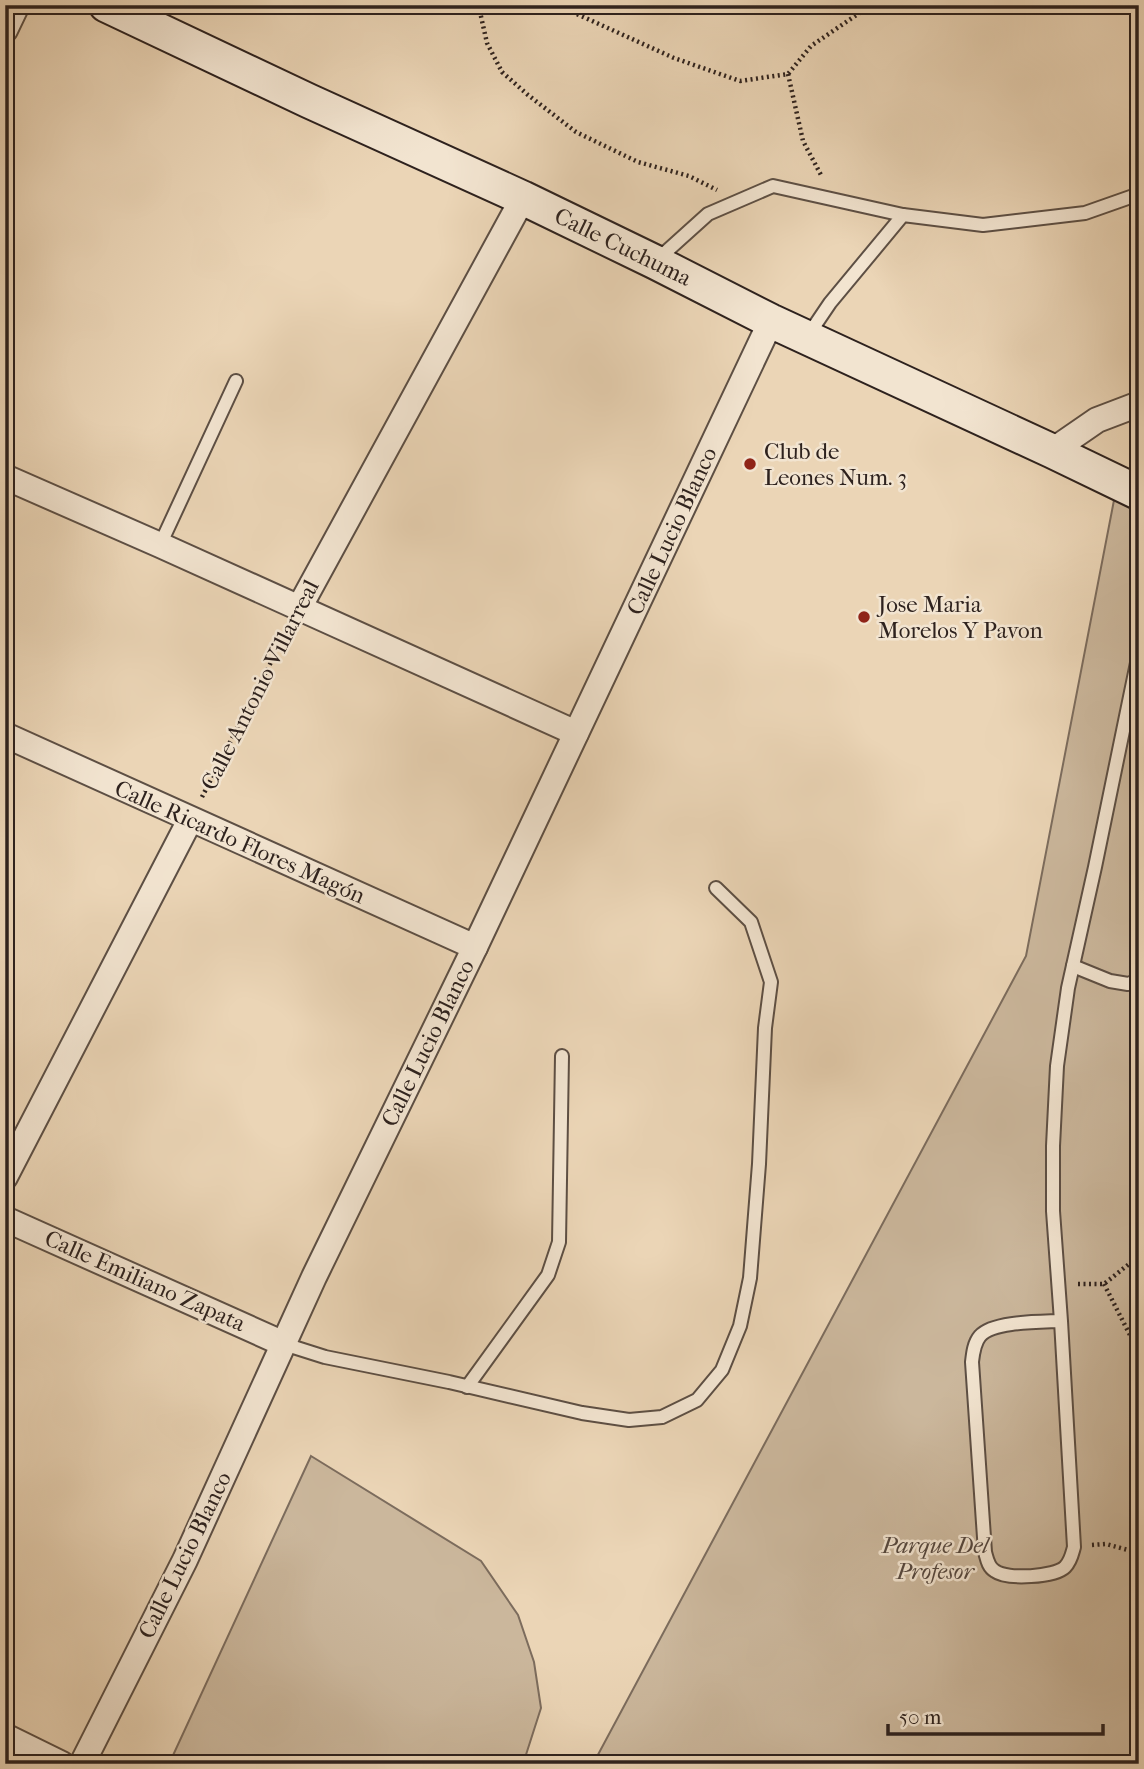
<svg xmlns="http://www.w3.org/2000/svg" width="1144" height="1769" font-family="'IM FELL French Canon',serif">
  <rect width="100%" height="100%" fill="#ebd5b6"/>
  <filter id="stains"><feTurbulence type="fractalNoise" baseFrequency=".00286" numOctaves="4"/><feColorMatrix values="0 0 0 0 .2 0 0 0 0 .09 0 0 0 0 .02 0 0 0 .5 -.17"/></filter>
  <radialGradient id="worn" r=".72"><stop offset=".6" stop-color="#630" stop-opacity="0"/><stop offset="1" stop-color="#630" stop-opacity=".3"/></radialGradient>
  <g fill="#cbb79c" stroke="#7c6c5d" stroke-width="2">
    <polygon points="1115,495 1139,506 1139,1764 593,1764 1026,956"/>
    <polygon points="311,1456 481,1561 518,1615 534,1662 541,1708 523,1764 169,1764"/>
  </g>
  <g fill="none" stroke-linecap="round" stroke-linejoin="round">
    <g stroke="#5d4f44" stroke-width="16">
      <g id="lane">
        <polyline points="657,260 708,214 773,186 903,215"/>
        <polyline points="807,337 830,303 903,215 983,225 1085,213 1139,194"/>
        <polyline points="160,545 236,381"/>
        <polyline points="1073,966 1110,981 1128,984 1139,980"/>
        <path d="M 1061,1321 C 1042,1322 993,1321 980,1336 C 974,1343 973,1353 972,1362 L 985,1552 C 987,1559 988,1567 995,1571 C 1007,1580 1055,1577 1065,1567 C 1071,1561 1072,1554 1074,1547 L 1061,1321 L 1053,1211 L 1053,1146 L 1057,1066 L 1068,988 L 1095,867 L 1139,653"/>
        <polyline points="284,1344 325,1357 449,1382 582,1413 629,1420 662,1417 697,1400 722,1370 740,1326 750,1278 759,1164 765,1028 771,982 751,922 716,888"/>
        <polyline points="467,1387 548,1275 559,1242 562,1056"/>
      </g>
    </g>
    <g stroke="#5d4f44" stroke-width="28">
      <g id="street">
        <polyline points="5,30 17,5"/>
        <polyline points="1052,451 1097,420 1139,404"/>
        <polyline points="5,477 160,545 576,733"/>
        <polyline points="299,608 523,198"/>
        <polyline points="5,735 475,947"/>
        <polyline points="5,1177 190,820"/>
        <polyline points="5,1219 284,1344"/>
        <polyline points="5,1736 62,1764"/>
        <polyline points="82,1764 185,1560 314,1277 475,947 771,321"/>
      </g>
    </g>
    <g stroke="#2e221e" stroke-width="37">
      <polyline id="secondary" points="106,5 309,101 523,198 655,262 771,321 1052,451 1139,493"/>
    </g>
    <g stroke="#2e221e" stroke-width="4.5" stroke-dasharray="2 3.5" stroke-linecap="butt">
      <polyline points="481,5 480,12 487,43 502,72 528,95 576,132 638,162 689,176 717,190"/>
      <polyline points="557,5 674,58 740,81 788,74 811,46 871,5"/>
      <polyline points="788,74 803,141 821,175"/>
      <polyline points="202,797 287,631"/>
      <polyline points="1078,1284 1104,1284 1139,1256"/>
      <polyline points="1104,1284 1134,1343 1139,1347"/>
      <polyline points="1134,1343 1139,1337"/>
      <polyline points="1092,1545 1106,1544 1139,1553"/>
    </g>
    <use href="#lane" stroke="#f2e4d0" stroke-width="12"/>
    <use href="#street" stroke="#f2e4d0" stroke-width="24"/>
    <use href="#secondary" stroke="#f2e4d0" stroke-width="33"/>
  </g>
  <g fill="#8f2418" stroke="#f2e4d0" stroke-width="2.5">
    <circle cx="750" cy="464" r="7"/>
    <circle cx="864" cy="617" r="7"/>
  </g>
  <g text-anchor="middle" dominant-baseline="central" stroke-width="5" stroke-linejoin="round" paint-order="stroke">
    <g font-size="23" fill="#2e221e" stroke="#f2e4d0">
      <text transform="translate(623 247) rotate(26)">Calle Cuchuma</text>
      <text transform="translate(672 531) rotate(-65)">Calle Lucio Blanco</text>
      <text transform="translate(260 685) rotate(-63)">Calle Antonio Villarreal</text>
      <text transform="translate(240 842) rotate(24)">Calle Ricardo Flores Magón</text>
      <text transform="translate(428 1043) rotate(-64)">Calle Lucio Blanco</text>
      <text transform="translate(145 1281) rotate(24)">Calle Emiliano Zapata</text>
      <text transform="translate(185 1555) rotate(-64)">Calle Lucio Blanco</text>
    </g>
    <g font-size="23" fill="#2e221e" stroke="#f2e4d0" text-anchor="start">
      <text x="764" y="451">Club de<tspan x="764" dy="26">Leones Num. 3</tspan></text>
      <text x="878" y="604">Jose Maria<tspan x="878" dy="26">Morelos Y Pavon</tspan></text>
    </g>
    <g font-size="23" font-style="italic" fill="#55473e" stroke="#f2e4d0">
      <text x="935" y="1545">Parque Del<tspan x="935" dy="26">Profesor</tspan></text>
    </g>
  </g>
  <rect width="1144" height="1769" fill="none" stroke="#ebd5b6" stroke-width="28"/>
  <rect x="7" y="7" width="1130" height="1755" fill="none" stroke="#2e221e" stroke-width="3.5"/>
  <rect x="14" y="14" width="1116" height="1741" fill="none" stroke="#2e221e" stroke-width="2"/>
  <path d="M888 1724v10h215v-10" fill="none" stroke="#2e221e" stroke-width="3.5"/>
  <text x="899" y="1724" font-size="21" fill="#2e221e" stroke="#f2e4d0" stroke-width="5" paint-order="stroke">50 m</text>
  <rect width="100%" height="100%" filter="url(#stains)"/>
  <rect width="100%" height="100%" fill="url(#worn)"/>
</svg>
